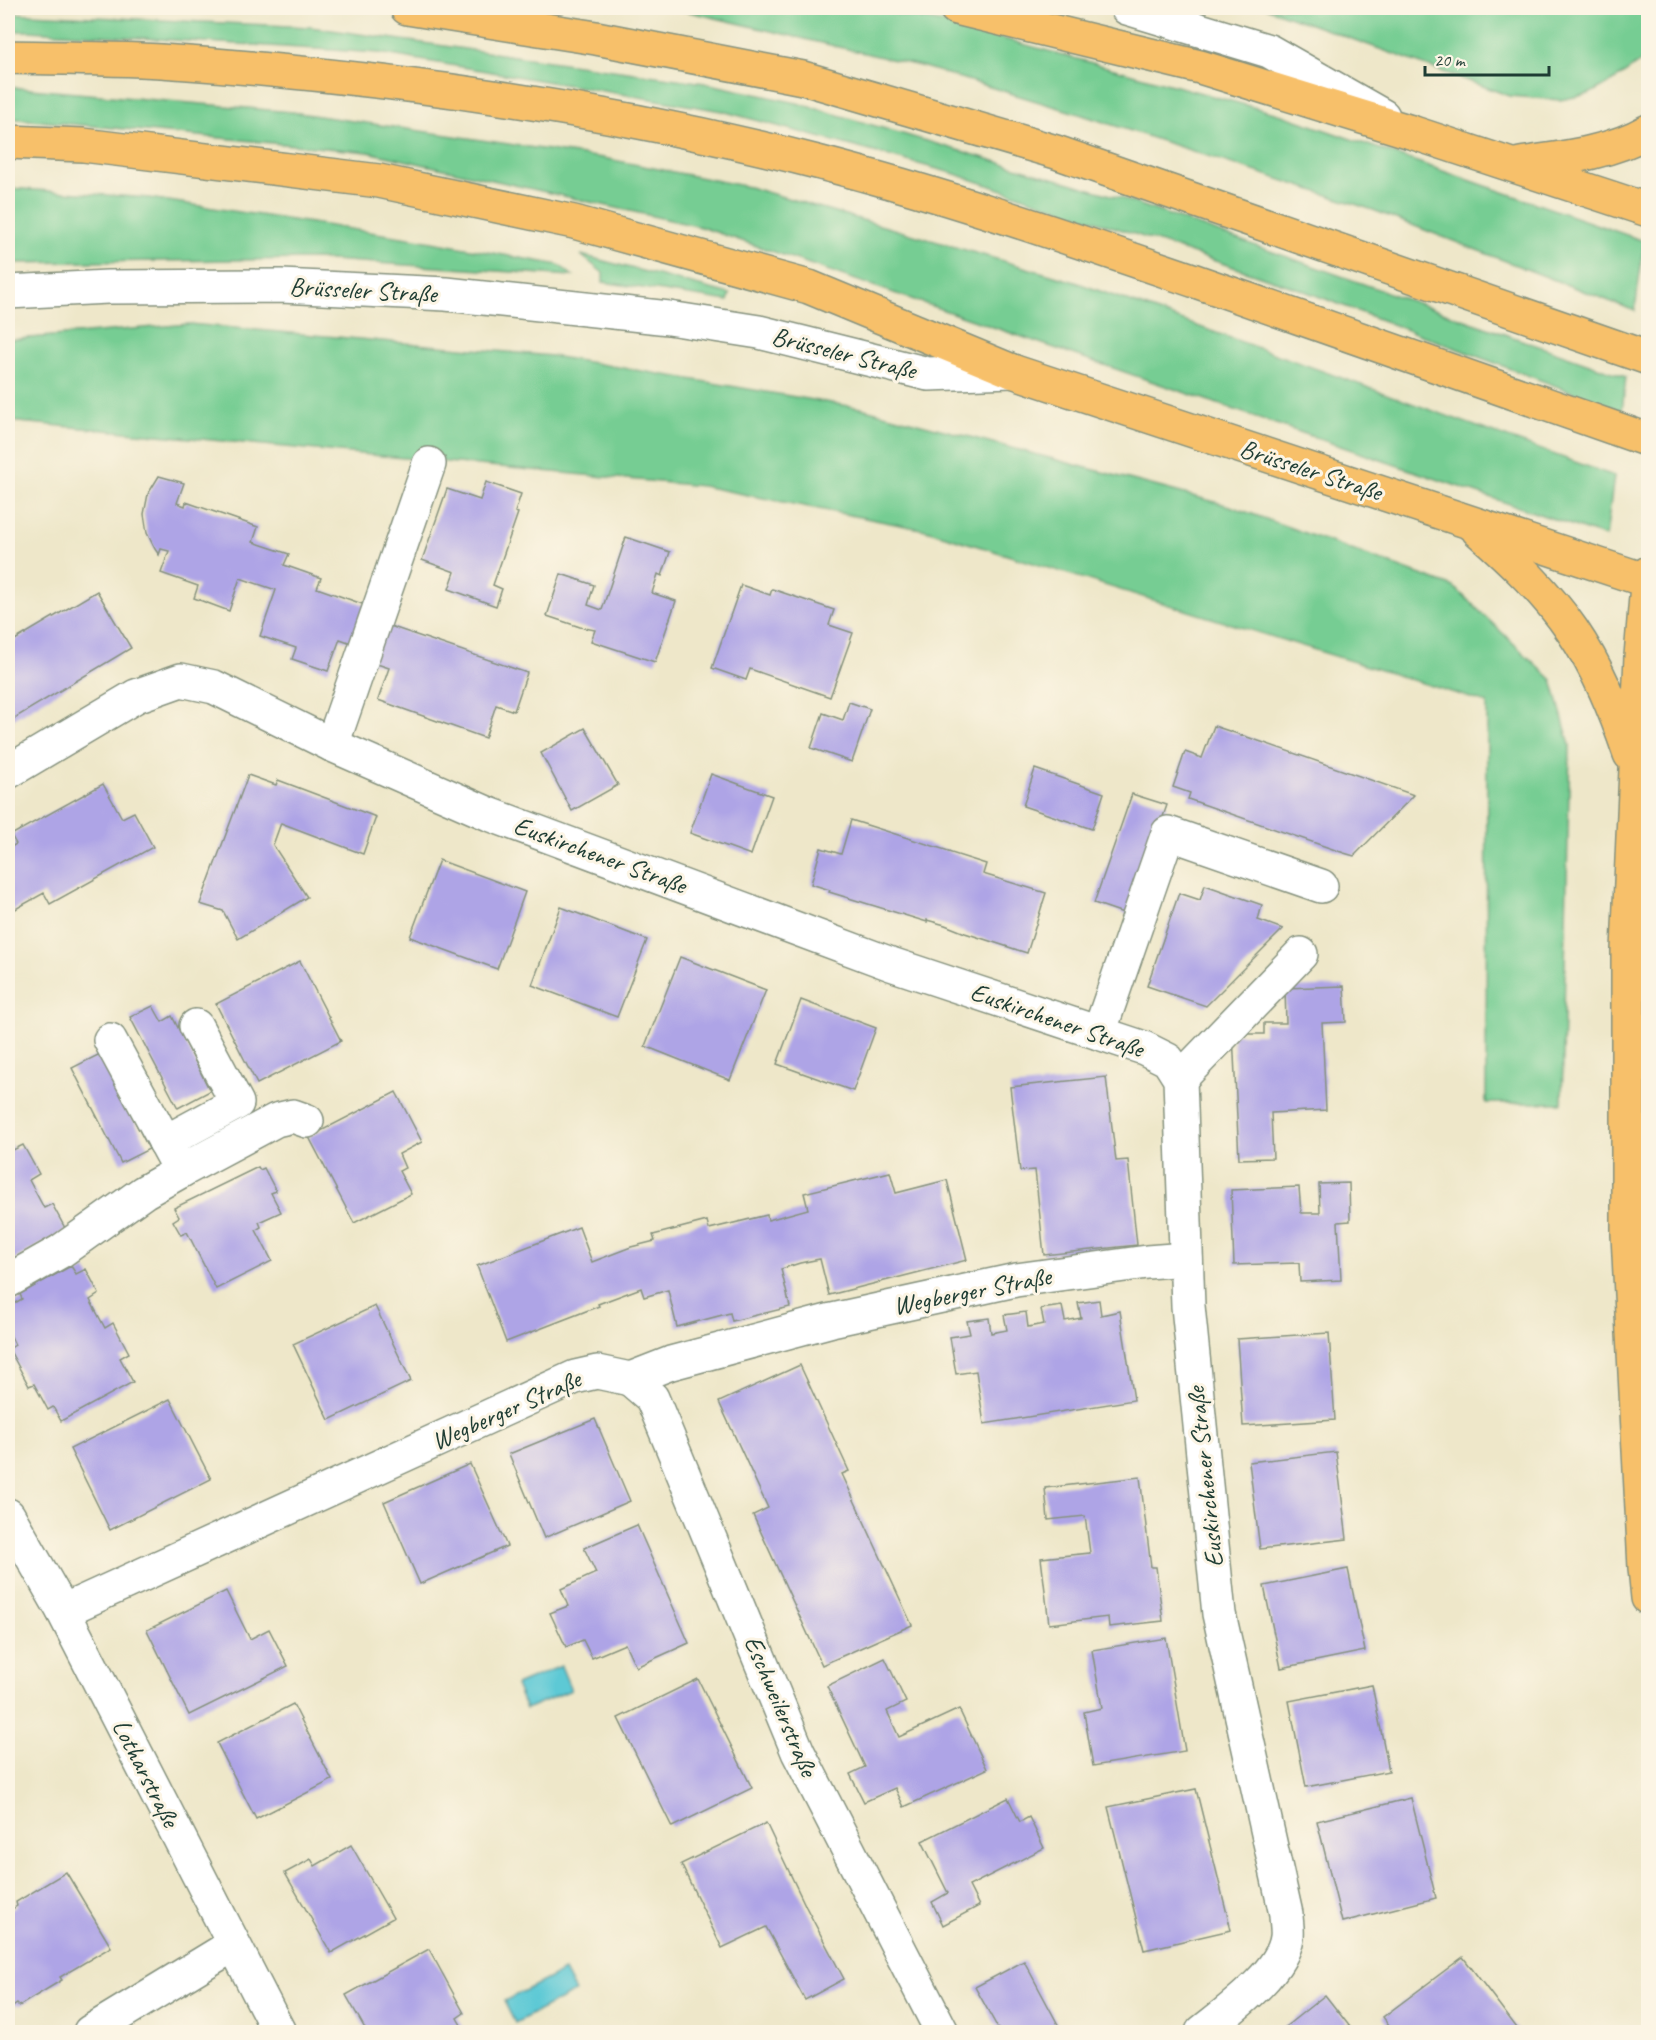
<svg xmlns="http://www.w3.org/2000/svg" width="1656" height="2040" font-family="Caveat,sans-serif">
  <rect width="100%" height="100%" fill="#fcf5e5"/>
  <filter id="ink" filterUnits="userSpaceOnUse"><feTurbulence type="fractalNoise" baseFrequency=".0167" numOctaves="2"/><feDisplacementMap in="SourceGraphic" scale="12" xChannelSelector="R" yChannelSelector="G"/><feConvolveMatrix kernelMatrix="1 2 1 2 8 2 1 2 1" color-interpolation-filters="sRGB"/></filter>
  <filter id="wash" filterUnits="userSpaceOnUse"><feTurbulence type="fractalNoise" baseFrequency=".008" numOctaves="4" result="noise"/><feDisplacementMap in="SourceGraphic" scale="24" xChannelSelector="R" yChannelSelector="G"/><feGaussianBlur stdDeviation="1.35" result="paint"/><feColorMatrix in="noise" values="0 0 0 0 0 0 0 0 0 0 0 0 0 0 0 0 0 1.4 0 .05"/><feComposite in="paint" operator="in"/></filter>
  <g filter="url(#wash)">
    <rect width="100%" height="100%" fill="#eee7c9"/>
    <g fill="#76cd93" stroke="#4a8564" stroke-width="1.5">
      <polygon points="673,8 866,8 950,24 1282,115 1644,241 1635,311 1373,210 1079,114 924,67"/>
      <polygon points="1266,8 1648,8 1648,47 1640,62 1616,79 1589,94 1560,100 1510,96"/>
      <polygon points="8,13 310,27 705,83 797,103 1121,198 1626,377 1622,411 1299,289 952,173 722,111 379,53 29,31 8,31"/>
      <polygon points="8,87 292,112 603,158 749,187 1075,282 1614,476 1606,537 701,227 368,152 8,118"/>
      <polygon points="8,188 149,198 421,240 559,265 573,276 315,259 8,263"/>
      <polygon points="581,255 730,294 728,301 603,282 603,273"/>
      <polygon points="189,324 552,356 861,408 1230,506 1454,587 1552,680 1570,745 1562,1103 1486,1103 1487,703 926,530 702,486 8,421 8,340"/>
    </g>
    <g fill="#5dc9d5" stroke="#3e8384" stroke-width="1.5">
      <polygon points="561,1666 571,1690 526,1709 516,1685"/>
      <polygon points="564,1971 575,1992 515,2023 504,2001"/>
    </g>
    <g id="blocks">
      <g fill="#aea4e6">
        <polygon points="159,476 184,483 177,503 185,506 186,502 258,527 253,542 289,554 284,565 321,578 317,588 371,607 357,645 340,639 328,671 292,659 296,648 260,636 276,590 240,578 229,611 194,598 198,586 161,573 169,551 161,549 159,555 155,549 147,533 144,514 148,494"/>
        <polygon points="486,482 521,494 515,512 518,513 493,585 502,589 496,606 449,589 455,572 422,560 447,489 480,500"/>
        <polygon points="626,537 670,552 662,576 658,574 652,593 676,601 655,662 591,641 595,630 580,627 547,616 561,574 594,585 588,605 602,610"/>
        <polygon points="741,585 770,595 772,589 834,610 829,625 853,633 830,697 750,669 746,680 712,668"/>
        <polygon points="97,591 131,648 8,722 8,644"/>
        <polygon points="384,624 527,673 514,711 496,705 485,738 378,700 389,668 371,662"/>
        <polygon points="849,702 870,709 852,762 811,748 823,713 843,720"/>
        <polygon points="1214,726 1250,738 1414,795 1354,856 1344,853 1188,799 1190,793 1173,787 1185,752 1202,758"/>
        <polygon points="585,728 618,785 572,811 541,753"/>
        <polygon points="1035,769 1104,793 1092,829 1023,806"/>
        <polygon points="711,774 772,796 751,855 690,833"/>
        <polygon points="248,775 276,785 278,780 376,817 363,854 281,823 273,845 307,897 238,939 223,911 200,904"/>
        <polygon points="103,784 122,818 134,812 153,847 50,904 44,893 12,911 8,903 8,849 16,844 11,835"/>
        <polygon points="1132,794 1167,805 1129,915 1094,903"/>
        <polygon points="851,820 949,851 948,852 986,864 983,874 1046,893 1027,953 965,933 945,925 927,920 927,922 829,892 830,890 811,884 821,848 841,854"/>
        <polygon points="439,860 525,892 497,969 410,937"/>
        <polygon points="1205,885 1262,905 1258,920 1283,929 1206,1006 1147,986 1179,893 1200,900"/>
        <polygon points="561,907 647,940 617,1017 532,985"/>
        <polygon points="680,957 766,990 730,1080 645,1046"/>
        <polygon points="300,961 341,1041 257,1084 216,1004"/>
        <polygon points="1344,986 1346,1022 1322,1023 1326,1110 1271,1113 1273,1158 1239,1159 1233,1034 1264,1034 1264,1023 1286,1023 1285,988"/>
        <polygon points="801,1000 876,1028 853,1091 777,1064"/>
        <polygon points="153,1006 162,1022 172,1016 210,1091 178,1108 130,1017"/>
        <polygon points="100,1054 149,1149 121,1163 72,1068"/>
        <polygon points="1106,1077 1116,1161 1128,1160 1137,1245 1044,1255 1035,1170 1020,1171 1010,1087"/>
        <polygon points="396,1092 422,1142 399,1154 405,1168 399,1171 411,1194 354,1223 309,1137"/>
        <polygon points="8,1140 13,1150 23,1145 39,1174 29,1180 44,1208 52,1204 66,1230 8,1263"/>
        <polygon points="258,1167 260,1170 264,1168 276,1191 271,1193 281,1212 259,1222 261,1227 256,1230 272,1261 216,1289 187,1232 181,1235 173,1221 179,1217 174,1208"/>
        <polygon points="890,1172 896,1193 947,1180 967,1260 829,1295 820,1259 800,1263 781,1269 790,1307 732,1321 730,1313 677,1327 668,1290 644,1297 641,1288 598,1304 599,1306 506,1342 477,1266 579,1227 592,1262 631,1247 655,1241 653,1235 707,1221 709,1229 767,1215 768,1220 808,1209 804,1193"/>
        <polygon points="1349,1183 1350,1221 1338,1222 1341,1280 1300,1282 1299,1263 1234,1265 1231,1190 1299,1187 1301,1213 1320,1213 1319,1184"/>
        <polygon points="71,1266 76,1274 86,1269 99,1294 90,1300 105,1328 113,1323 129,1353 120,1358 133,1382 61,1421 53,1407 48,1410 34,1384 29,1386 9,1349 15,1345 8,1330 9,1314 8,1307 22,1299 20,1294"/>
        <polygon points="1099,1300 1101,1315 1120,1311 1134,1400 984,1424 976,1371 956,1374 950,1337 970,1334 967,1321 989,1318 991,1333 1007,1330 1004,1315 1026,1312 1028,1327 1044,1324 1041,1309 1062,1306 1065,1321 1081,1318 1078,1303"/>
        <polygon points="375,1306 411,1381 329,1420 293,1344"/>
        <polygon points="1329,1333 1335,1420 1243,1426 1237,1339"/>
        <polygon points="800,1365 849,1471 842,1474 912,1625 822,1665 753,1515 768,1508 719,1402"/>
        <polygon points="170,1399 211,1479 110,1530 70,1449"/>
        <polygon points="595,1419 630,1501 544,1538 509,1454"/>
        <polygon points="1336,1452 1347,1539 1260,1549 1249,1462"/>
        <polygon points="470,1464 507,1546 420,1584 384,1502"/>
        <polygon points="1140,1477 1151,1567 1156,1567 1163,1621 1109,1627 1108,1617 1049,1624 1041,1558 1090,1553 1085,1516 1048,1520 1045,1488"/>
        <polygon points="637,1525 689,1643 636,1667 625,1644 592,1658 583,1640 566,1647 550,1613 568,1606 561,1589 596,1573 584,1548"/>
        <polygon points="1348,1569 1365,1651 1281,1668 1264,1586"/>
        <polygon points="226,1591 250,1639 269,1629 288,1666 189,1715 147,1630"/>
        <polygon points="1166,1638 1185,1751 1093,1766 1084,1712 1102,1708 1092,1650"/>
        <polygon points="885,1658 906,1702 887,1711 899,1737 959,1709 987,1769 904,1807 895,1788 864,1802 850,1774 865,1767 827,1686"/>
        <polygon points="698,1679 752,1788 672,1827 618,1718"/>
        <polygon points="1372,1685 1389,1771 1306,1787 1289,1701"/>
        <polygon points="293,1704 332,1780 256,1819 217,1743"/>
        <polygon points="1196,1789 1231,1930 1144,1950 1108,1807"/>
        <polygon points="1008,1798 1020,1822 1029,1817 1044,1848 969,1886 979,1906 943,1925 932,1902 948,1893 922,1841"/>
        <polygon points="1411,1798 1436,1898 1342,1922 1317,1821"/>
        <polygon points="766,1823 806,1907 844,1979 805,2000 766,1927 722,1948 681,1864"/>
        <polygon points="351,1845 393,1918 331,1953 285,1873 311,1859 315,1866"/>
        <polygon points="66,1872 111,1947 60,1977 62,1980 19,2006 17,2004 8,2010 8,1912 17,1906 16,1902"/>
        <polygon points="429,1949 464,2013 457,2018 465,2032 367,2032 346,1995"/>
        <polygon points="1463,1957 1520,2032 1394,2032 1383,2017"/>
        <polygon points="1024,1961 1062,2032 1000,2032 975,1987"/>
        <polygon points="1325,1995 1354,2032 1278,2032 1290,2023"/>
      </g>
    </g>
  </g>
  <g filter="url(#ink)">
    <use href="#blocks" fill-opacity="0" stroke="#86927e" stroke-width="1.5"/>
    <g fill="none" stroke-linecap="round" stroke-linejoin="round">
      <g stroke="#86927e" stroke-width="36">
        <g id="minor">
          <polyline points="1127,8 1269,51 1383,116"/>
          <polyline points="8,292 108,287 281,286 446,294 669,318 759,332 928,374 1012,371"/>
          <polyline points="332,745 429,464"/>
          <path d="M 8,772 L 136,696 L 181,680 L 214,687 L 332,745 L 489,814 L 891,964 L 1144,1048 L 1168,1060 L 1180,1079 L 1188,1306 L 1219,1614 L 1286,1914 C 1286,1921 1288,1930 1287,1937 C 1283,1972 1228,2011 1202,2032"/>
          <polyline points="1099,1033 1168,833 1321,886"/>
          <polyline points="1180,1079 1301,954"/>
          <polyline points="165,1142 237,1103 196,1026"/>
          <polyline points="181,1171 276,1120 293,1116 307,1121"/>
          <polyline points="8,1281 61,1251 144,1192 181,1171 110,1040"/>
          <polyline points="630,1379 652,1398 798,1752 942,2032"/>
          <polyline points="8,1515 63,1611 279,2032"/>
          <polyline points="63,1611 575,1377 597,1372 630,1379 671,1363 832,1320 1016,1280 1147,1262 1186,1259"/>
          <polyline points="90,2032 233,1945"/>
        </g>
      </g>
      <g stroke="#86927e" stroke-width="36">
        <g id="major">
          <polyline points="1411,132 1648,210"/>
          <path d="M 1520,164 C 1563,158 1610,153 1648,131"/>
          <polyline points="1012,371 1648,581"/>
          <path d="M 1478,530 C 1512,560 1546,592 1572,630 C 1598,668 1615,710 1630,754"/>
          <polyline points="1648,573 1641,656 1628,950 1628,1235 1645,1568 1648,1598"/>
        </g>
      </g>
      <g stroke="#86927e" stroke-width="36">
        <g id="highway">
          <polyline points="407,8 596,38 803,78 1056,152 1648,358"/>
          <polyline points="956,8 1200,67 1411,132"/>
          <path d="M 8,57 C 58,58 110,58 161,61 C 381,76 603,107 817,162 C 946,195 1072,239 1198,282 C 1349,334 1499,387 1648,440"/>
          <polyline points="8,142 83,145 379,181 574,222 809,287 1012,371"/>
        </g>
      </g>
      <use href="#minor" stroke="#fff" stroke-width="33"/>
      <use href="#major" stroke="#f7c06b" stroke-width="33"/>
      <use href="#highway" stroke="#f7c06b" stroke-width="33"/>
    </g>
  </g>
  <g text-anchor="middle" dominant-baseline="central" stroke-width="6" stroke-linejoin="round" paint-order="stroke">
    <g font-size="26" fill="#1f3d34" stroke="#fcf5e5">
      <text transform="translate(363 290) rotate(3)">Brüsseler Straße</text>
      <text transform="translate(844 353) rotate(14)">Brüsseler Straße</text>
      <text transform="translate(1311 470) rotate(18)">Brüsseler Straße</text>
      <text transform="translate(600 855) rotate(20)">Euskirchener Straße</text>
      <text transform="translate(1057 1020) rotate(19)">Euskirchener Straße</text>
      <text transform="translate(972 1291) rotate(-11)">Wegberger Straße</text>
      <text transform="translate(506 1410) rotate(-24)">Wegberger Straße</text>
      <text transform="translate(1205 1477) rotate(-96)">Euskirchener Straße</text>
      <text transform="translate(781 1706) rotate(67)">Eschweilerstraße</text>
      <text transform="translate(146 1773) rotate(63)">Lotharstraße</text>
    </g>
  </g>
  <rect width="1656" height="2040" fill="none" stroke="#fcf5e5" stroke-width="30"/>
  <path d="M1425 66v9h124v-9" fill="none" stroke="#1f3d34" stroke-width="3"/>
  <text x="1434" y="66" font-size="18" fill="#1f3d34" stroke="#fcf5e5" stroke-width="4.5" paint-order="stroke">20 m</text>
</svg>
